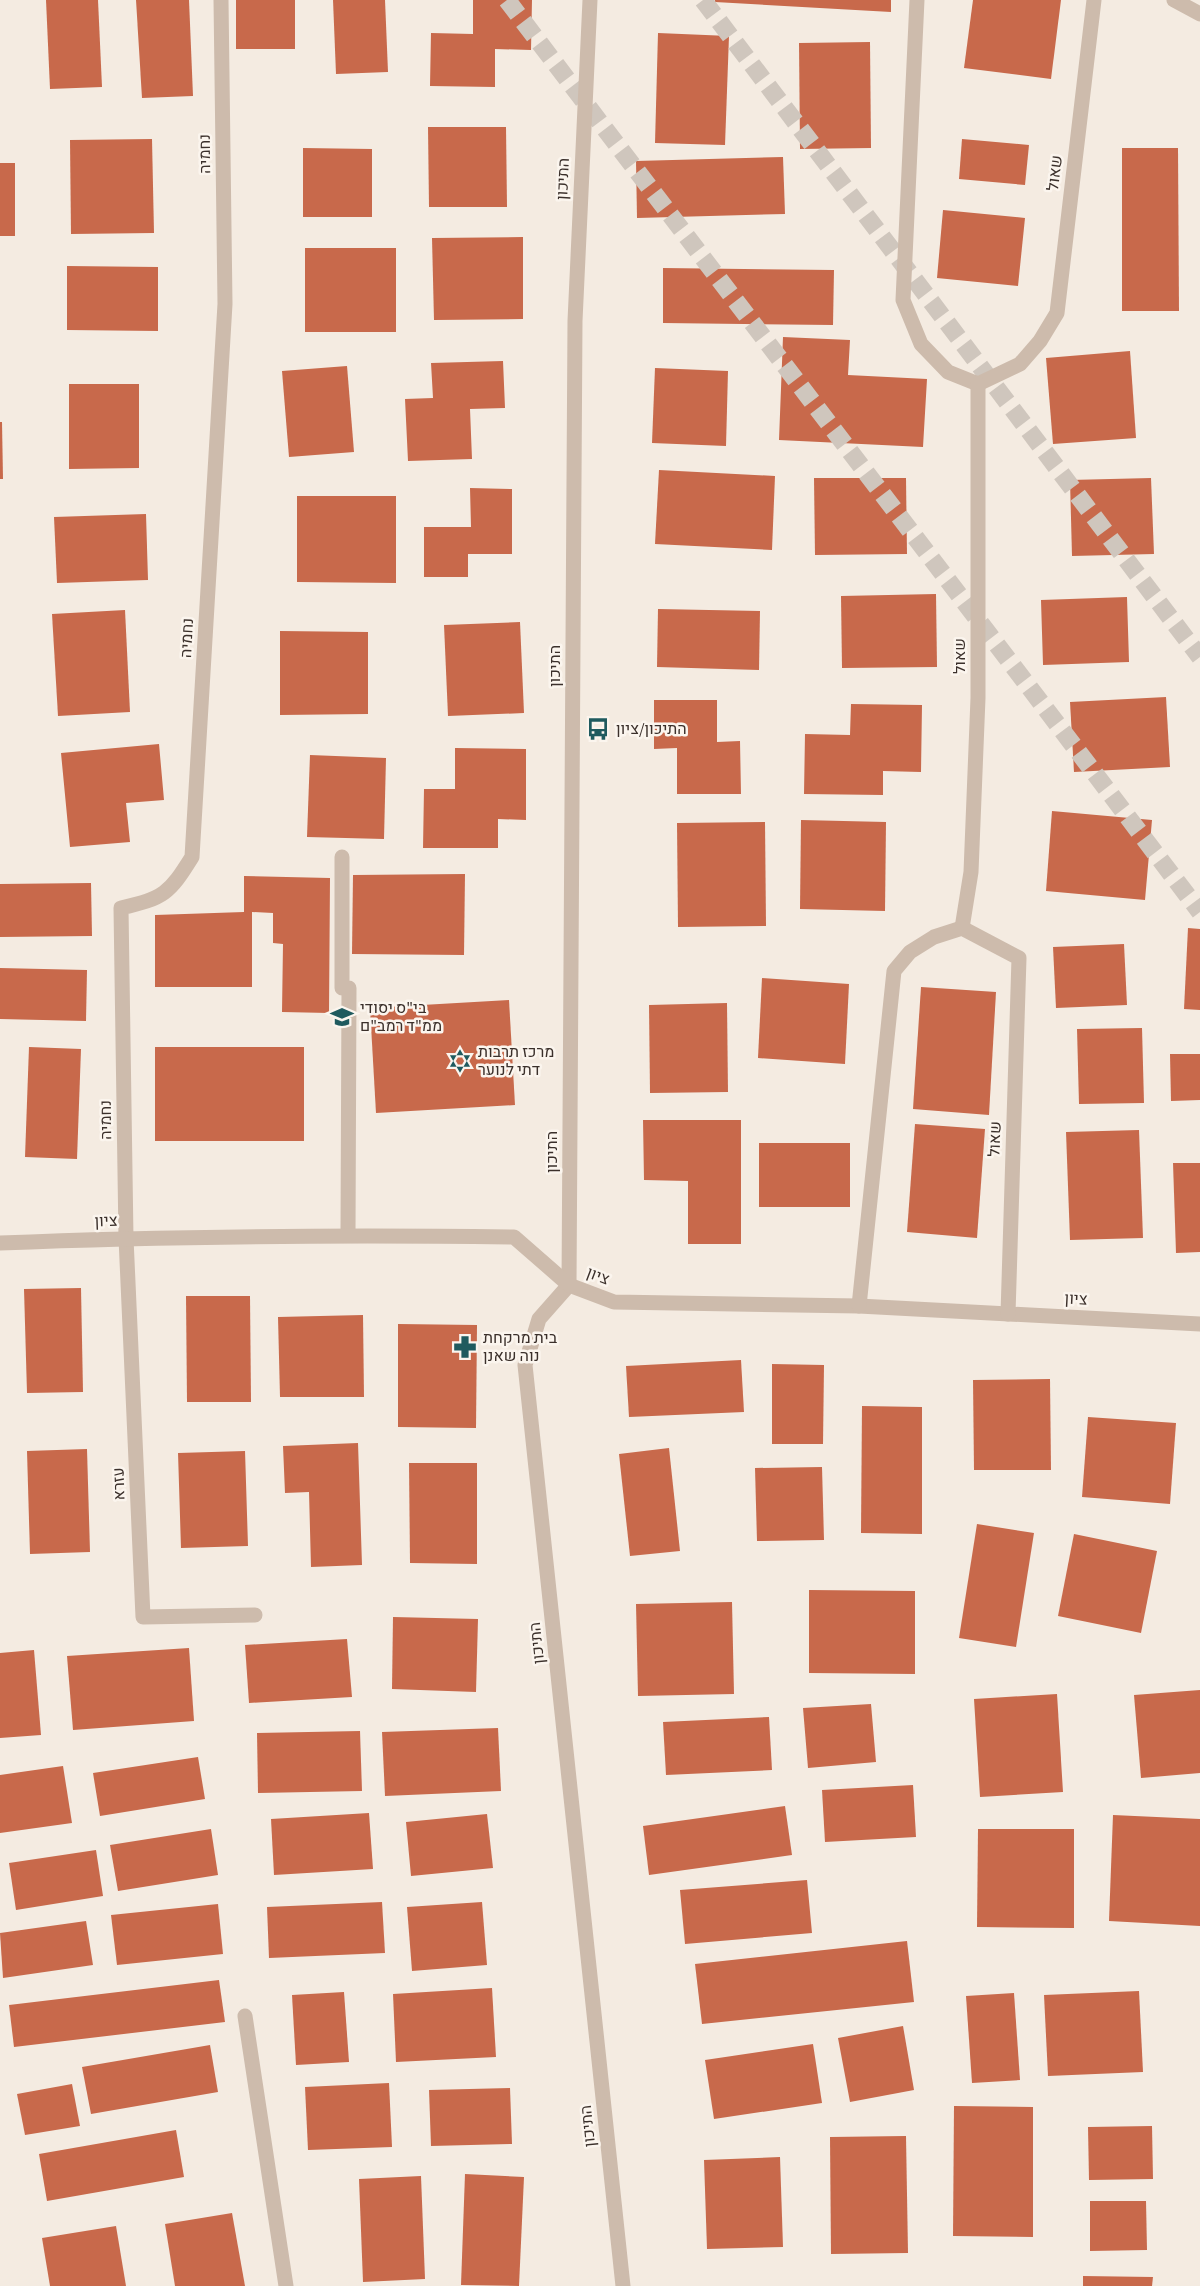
<svg xmlns="http://www.w3.org/2000/svg" width="1200" height="2286" font-family="'Source Sans 3',Heebo,sans-serif">
  <rect width="100%" height="100%" fill="#f4ebe1"/>
  <g fill="#c8694b">
    <polygon points="46,0 98,0 102,87 50,89"/>
    <polygon points="136,0 189,0 193,96 142,98"/>
    <rect x="236" y="0" width="59" height="49"/>
    <polygon points="333,0 385,0 388,72 336,74"/>
    <polygon points="473,0 532,0 531,50 495,49 495,87 430,86 431,33 473,34"/>
    <polygon points="715,0 891,0 891,12 715,2"/>
    <polygon points="973,0 1061,0 1051,79 964,68"/>
    <polygon points="658,33 729,36 725,145 655,143"/>
    <polygon points="870,42 871,148 800,149 799,43"/>
    <polygon points="428,127 506,127 507,207 429,207"/>
    <polygon points="152,139 154,233 71,234 70,140"/>
    <polygon points="962,139 1029,145 1025,185 959,179"/>
    <polygon points="303,148 372,149 372,217 303,217"/>
    <polygon points="1122,148 1178,148 1179,311 1122,311"/>
    <polygon points="783,157 785,214 637,218 636,161"/>
    <rect x="0" y="163" width="15" height="73"/>
    <polygon points="943,210 1025,218 1018,286 937,278"/>
    <polygon points="523,237 523,319 434,320 432,238"/>
    <rect x="305" y="248" width="91" height="84"/>
    <polygon points="67,266 158,267 158,331 67,330"/>
    <polygon points="663,268 834,270 833,325 663,323"/>
    <polygon points="783,337 850,340 848,375 927,379 923,447 779,440"/>
    <polygon points="1130,351 1136,438 1053,444 1046,358"/>
    <polygon points="503,361 505,408 470,409 472,459 408,461 405,399 433,398 431,363"/>
    <polygon points="347,366 354,452 289,457 282,371"/>
    <polygon points="655,368 728,371 726,446 652,443"/>
    <polygon points="69,384 139,384 139,468 69,469"/>
    <polygon points="0,422 2,422 3,479 0,479"/>
    <polygon points="659,470 775,476 772,550 655,544"/>
    <polygon points="814,478 906,478 907,554 815,555"/>
    <polygon points="1151,478 1154,554 1072,556 1070,480"/>
    <polygon points="470,488 512,489 512,554 468,554 468,577 424,577 424,527 471,527"/>
    <polygon points="297,496 396,496 396,583 297,582"/>
    <polygon points="146,514 148,580 57,583 54,517"/>
    <polygon points="936,594 937,667 842,668 841,596"/>
    <polygon points="1127,597 1129,662 1043,665 1041,600"/>
    <polygon points="658,609 760,611 759,670 657,667"/>
    <polygon points="125,610 130,712 58,716 52,614"/>
    <polygon points="520,622 524,713 448,716 444,625"/>
    <polygon points="280,631 368,632 368,714 280,715"/>
    <polygon points="1166,697 1170,767 1074,772 1070,702"/>
    <polygon points="654,700 717,700 717,742 740,741 741,794 677,794 677,748 654,749"/>
    <polygon points="851,704 922,705 921,772 883,771 883,795 804,794 805,734 850,735"/>
    <polygon points="159,744 164,800 126,803 130,842 70,847 61,753"/>
    <polygon points="455,748 526,749 526,820 498,819 498,848 423,848 424,789 455,789"/>
    <polygon points="310,755 386,758 384,839 307,837"/>
    <polygon points="1052,811 1152,820 1145,900 1046,891"/>
    <polygon points="801,820 886,822 885,911 800,909"/>
    <polygon points="765,822 766,926 678,927 677,823"/>
    <polygon points="465,874 464,955 352,954 353,875"/>
    <polygon points="244,876 330,878 329,1013 282,1012 283,944 273,943 273,913 252,912 252,987 155,987 155,915 244,912"/>
    <polygon points="91,883 92,936 0,937 0,884"/>
    <polygon points="1188,928 1200,929 1200,1010 1184,1009"/>
    <polygon points="1124,944 1127,1005 1056,1008 1053,947"/>
    <polygon points="0,968 87,970 86,1021 0,1019"/>
    <polygon points="762,978 849,984 845,1064 758,1058"/>
    <polygon points="921,987 996,992 989,1115 913,1109"/>
    <polygon points="509,1000 515,1105 376,1113 370,1008"/>
    <polygon points="727,1003 728,1092 650,1093 649,1005"/>
    <polygon points="1142,1028 1144,1103 1079,1104 1077,1029"/>
    <polygon points="29,1047 81,1049 77,1159 25,1157"/>
    <rect x="155" y="1047" width="149" height="94"/>
    <polygon points="1170,1054 1200,1054 1200,1100 1171,1101"/>
    <polygon points="643,1120 741,1120 741,1244 688,1244 688,1181 644,1180"/>
    <polygon points="915,1124 985,1129 977,1238 907,1232"/>
    <polygon points="1139,1130 1143,1238 1070,1240 1066,1132"/>
    <rect x="759" y="1143" width="91" height="64"/>
    <polygon points="1173,1163 1200,1163 1200,1252 1176,1253"/>
    <polygon points="81,1288 83,1392 27,1393 24,1289"/>
    <polygon points="186,1296 250,1296 251,1402 187,1402"/>
    <polygon points="363,1315 364,1397 280,1397 278,1317"/>
    <polygon points="398,1324 477,1325 476,1428 398,1427"/>
    <polygon points="741,1360 744,1412 629,1417 626,1366"/>
    <polygon points="772,1364 824,1365 823,1444 772,1444"/>
    <polygon points="1050,1379 1051,1470 974,1470 973,1380"/>
    <polygon points="862,1406 922,1407 922,1534 861,1533"/>
    <polygon points="1088,1417 1176,1423 1170,1504 1082,1497"/>
    <polygon points="358,1443 362,1565 311,1567 309,1492 285,1493 283,1446"/>
    <polygon points="669,1448 680,1551 630,1556 619,1454"/>
    <polygon points="87,1449 90,1552 30,1554 27,1451"/>
    <polygon points="245,1451 248,1546 181,1548 178,1453"/>
    <polygon points="409,1463 477,1463 477,1564 410,1563"/>
    <polygon points="822,1467 824,1540 757,1541 755,1468"/>
    <polygon points="977,1524 1034,1533 1016,1647 959,1638"/>
    <polygon points="1074,1534 1157,1551 1141,1633 1058,1616"/>
    <polygon points="809,1590 915,1591 915,1674 809,1673"/>
    <polygon points="732,1602 734,1694 638,1696 636,1604"/>
    <polygon points="393,1617 478,1619 476,1692 392,1689"/>
    <polygon points="347,1639 352,1697 249,1703 245,1645"/>
    <polygon points="189,1648 194,1721 73,1730 67,1656"/>
    <polygon points="34,1650 41,1735 0,1738 0,1653"/>
    <polygon points="1200,1690 1200,1773 1141,1778 1134,1695"/>
    <polygon points="1057,1694 1063,1792 980,1797 974,1699"/>
    <polygon points="871,1704 876,1762 808,1768 803,1708"/>
    <polygon points="769,1717 772,1770 666,1775 663,1722"/>
    <polygon points="498,1728 501,1791 385,1796 382,1732"/>
    <polygon points="360,1731 362,1791 258,1793 257,1733"/>
    <polygon points="198,1757 205,1799 100,1816 93,1773"/>
    <polygon points="63,1766 72,1823 0,1833 0,1775"/>
    <polygon points="913,1785 916,1837 825,1842 822,1790"/>
    <polygon points="785,1806 792,1855 649,1875 643,1826"/>
    <polygon points="369,1813 373,1869 274,1875 271,1819"/>
    <polygon points="487,1814 493,1868 411,1876 406,1822"/>
    <polygon points="1113,1815 1200,1819 1200,1926 1109,1921"/>
    <polygon points="211,1829 218,1875 118,1891 110,1845"/>
    <polygon points="978,1829 1074,1829 1074,1928 977,1927"/>
    <polygon points="96,1850 103,1896 16,1910 9,1863"/>
    <polygon points="807,1880 812,1933 685,1944 680,1890"/>
    <polygon points="382,1902 385,1953 269,1958 267,1907"/>
    <polygon points="482,1902 487,1965 412,1971 407,1907"/>
    <polygon points="218,1904 223,1954 117,1965 111,1915"/>
    <polygon points="86,1921 93,1965 3,1978 0,1933"/>
    <polygon points="907,1941 914,2002 702,2024 695,1964"/>
    <polygon points="219,1980 225,2022 14,2047 9,2005"/>
    <polygon points="492,1988 496,2057 396,2062 393,1994"/>
    <polygon points="1139,1991 1143,2072 1048,2076 1044,1995"/>
    <polygon points="344,1992 349,2062 296,2065 292,1995"/>
    <polygon points="1014,1993 1020,2080 972,2083 966,1996"/>
    <polygon points="903,2026 914,2090 850,2102 838,2038"/>
    <polygon points="813,2044 822,2103 714,2119 705,2060"/>
    <polygon points="210,2045 218,2092 91,2114 82,2067"/>
    <polygon points="389,2083 392,2147 308,2150 305,2087"/>
    <polygon points="72,2084 80,2126 25,2135 17,2094"/>
    <polygon points="510,2088 512,2144 431,2146 429,2090"/>
    <polygon points="954,2106 1033,2107 1033,2237 953,2236"/>
    <polygon points="1152,2126 1153,2179 1089,2180 1088,2127"/>
    <polygon points="176,2130 184,2177 47,2201 39,2154"/>
    <polygon points="906,2136 908,2253 831,2254 830,2137"/>
    <polygon points="780,2157 783,2247 707,2249 704,2160"/>
    <polygon points="465,2174 524,2177 519,2286 461,2285"/>
    <polygon points="421,2176 425,2279 363,2282 359,2179"/>
    <polygon points="1090,2201 1146,2201 1147,2250 1090,2251"/>
    <polygon points="232,2213 245,2286 175,2286 165,2224"/>
    <polygon points="116,2226 126,2286 50,2286 42,2238"/>
    <polygon points="1083,2276 1153,2277 1152,2286 1083,2286"/>
  </g>
  <g fill="none" stroke-linecap="round" stroke-linejoin="round">
    <g stroke="#cfc6bd" stroke-width="18" stroke-dasharray="18 9" stroke-linecap="butt">
      <polyline points="507,0 1200,912"/>
      <polyline points="703,0 1200,657"/>
    </g>
    <g stroke="#cdbbac" stroke-width="15">
      <path d="M 221,0 L 225,304 L 192,857 C 169,894 164,898 121,908 L 126,1238 L 143,1617 L 255,1615"/>
      <polyline points="590,0 575,321 569,1285 539,1319 525,1365 623,2286"/>
      <polyline points="917,0 903,300 921,344 948,372 978,384 1020,364 1040,341 1057,313 1094,0"/>
      <polyline points="1174,0 1200,14"/>
      <polyline points="342,857 342,988 349,988 348,1235"/>
      <polyline points="962,928 971,872 978,698 978,384"/>
      <path d="M 0,1243 C 171,1236 343,1235 514,1237 L 569,1285 L 614,1302 L 859,1306 L 1200,1324"/>
      <polyline points="859,1306 894,971 910,952 934,937 962,928 1019,958 1008,1314"/>
      <polyline points="245,2016 286,2286"/>
    </g>
  </g>
  <defs>
    <g id="bus-bare" transform="scale(1.8)"><path d="M-5-6H5V4H4V6H2V4H-2V6H-4V4H-5ZM-3.5-4V0h7V-4ZM-3.5 1.2v1.5H-2V1.2ZM2 1.2v1.5H3.5V1.2Z" fill="#1f5a5e" stroke="#fbf5ee" stroke-width="2.5" paint-order="stroke"/></g>
    <g id="school-bare" transform="scale(1.8)"><path d="M0-5L7-2L0 1L-7-2ZM-4 1L0 2.5L4 1V4Q0 6-4 4Z" fill="#1f5a5e" stroke="#fbf5ee" stroke-width="2.5" paint-order="stroke"/></g>
    <g id="synagogue-bare" transform="scale(1.8)"><path d="M0-6.5L5.6 3.2H-5.6ZM0 6.5L5.6-3.2H-5.6Z" fill="#1f5a5e" stroke="#fbf5ee" stroke-width="2.5" paint-order="stroke"/></g>
    <g id="pharmacy-bare" transform="scale(1.8)"><path d="M-2-6h4v4h4v4h-4v4h-4v-4h-4v-4h4Z" fill="#1f5a5e" stroke="#fbf5ee" stroke-width="2.5" paint-order="stroke"/></g>
  </defs>
  <g fill-rule="evenodd">
    <use href="#bus-bare" x="598" y="729"/>
    <use href="#school-bare" x="342" y="1017"/>
    <use href="#synagogue-bare" x="460" y="1061"/>
    <use href="#pharmacy-bare" x="465" y="1347"/>
  </g>
  <g text-anchor="middle" dominant-baseline="central" stroke-width="5" stroke-linejoin="round" paint-order="stroke">
    <g font-size="16" fill="#3b302b" stroke="#fbf5ee">
      <text transform="translate(205 154) rotate(-91)">נחמיה</text>
      <text transform="translate(1055 173) rotate(-83)">שאול</text>
      <text transform="translate(563 179) rotate(-87)">התיכון</text>
      <text transform="translate(187 638) rotate(-87)">נחמיה</text>
      <text transform="translate(960 656) rotate(-90)">שאול</text>
      <text transform="translate(555 666) rotate(-90)">התיכון</text>
      <text transform="translate(106 1120) rotate(-91)">נחמיה</text>
      <text transform="translate(995 1139) rotate(-88)">שאול</text>
      <text transform="translate(552 1152) rotate(-90)">התיכון</text>
      <text transform="translate(106 1221) rotate(-2)">ציון</text>
      <text transform="translate(598 1276) rotate(21)">ציון</text>
      <text transform="translate(1076 1299) rotate(3)">ציון</text>
      <text transform="translate(119 1484) rotate(-92)">עזרא</text>
      <text transform="translate(537 1643) rotate(-96)">התיכון</text>
      <text transform="translate(588 2126) rotate(-96)">התיכון</text>
    </g>
    <g font-size="16" fill="#3b302b" stroke="#fbf5ee" text-anchor="start">
      <text x="616" y="729">התיכון/ציון</text>
      <text x="360" y="1008">בי"ס יסודי<tspan x="360" dy="18">ממ"ד רמב"ם</tspan></text>
      <text x="478" y="1052">מרכז תרבות<tspan x="478" dy="18">דתי לנוער</tspan></text>
      <text x="483" y="1338">בית מרקחת<tspan x="483" dy="18">נוה שאנן</tspan></text>
    </g>
  </g>
</svg>
